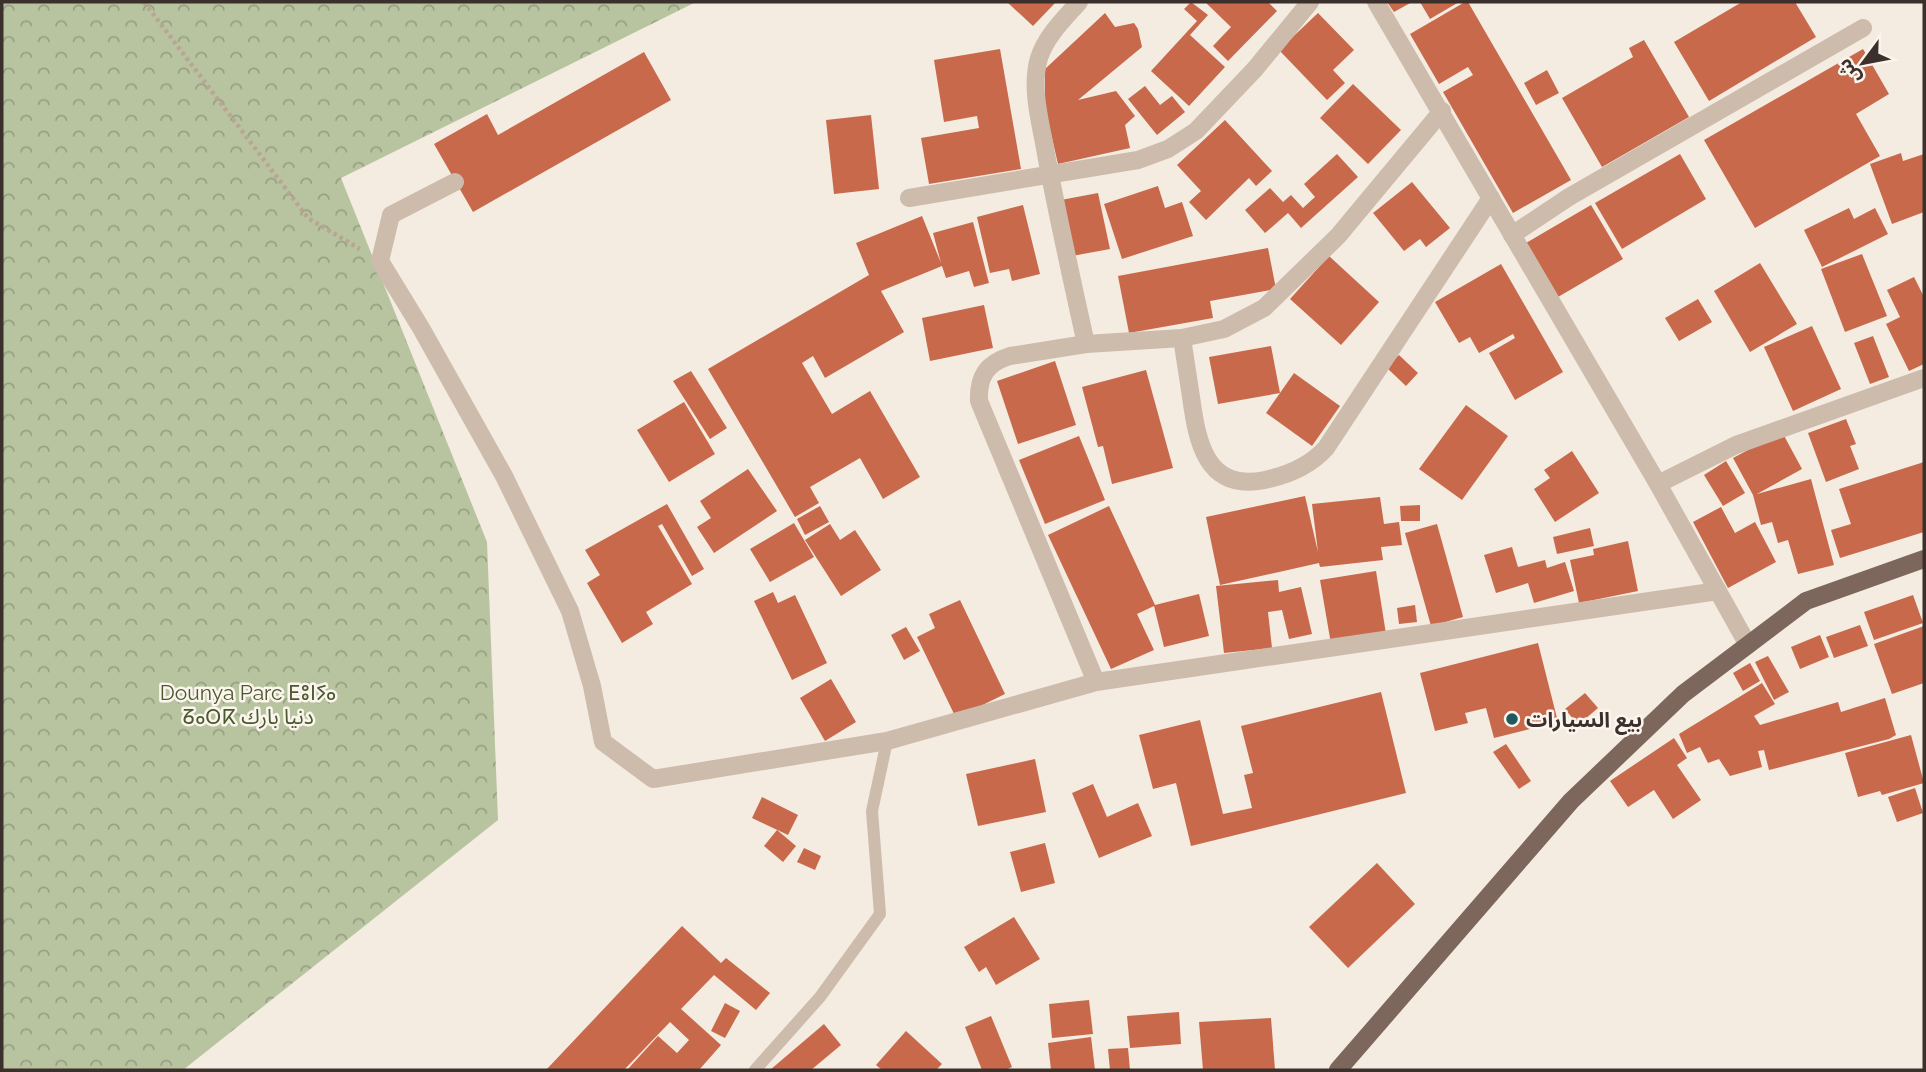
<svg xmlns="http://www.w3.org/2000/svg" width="1926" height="1072" font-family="Raleway,'Noto Sans Arabic','Noto Sans Tifinagh',sans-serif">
  <defs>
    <pattern id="park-crowns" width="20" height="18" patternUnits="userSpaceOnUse" patternTransform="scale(1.75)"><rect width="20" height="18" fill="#b8c4a0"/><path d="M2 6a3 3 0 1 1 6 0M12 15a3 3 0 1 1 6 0" fill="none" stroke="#97a083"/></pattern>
  </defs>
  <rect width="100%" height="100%" fill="#f4ebe1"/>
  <polygon fill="url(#park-crowns)" points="2,2 696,2 341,178 487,542 498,820 183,1070 2,1070"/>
  <g fill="#c8694b">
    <polygon points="1007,2 1056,2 1033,26"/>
    <polygon points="1191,2 1208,15 1190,35 1225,67 1189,106 1151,71 1197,21 1184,9"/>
    <polygon points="1205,2 1268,2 1277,11 1228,61 1213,46 1231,27"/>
    <polygon points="1387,2 1412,2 1394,12"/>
    <polygon points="1420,2 1459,2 1430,19"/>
    <polygon points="1465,2 1468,2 1571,180 1513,213 1443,92 1473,75 1468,67 1439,84 1410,34"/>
    <polygon points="1742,2 1795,2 1816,37 1709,101 1674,42"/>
    <polygon points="1105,13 1115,27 1134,23 1138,29 1142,47 1078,100 1116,91 1135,116 1125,125 1130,148 1058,164 1049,125 1045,120 1045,69"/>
    <polygon points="1318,13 1354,50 1333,70 1345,83 1327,100 1279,50"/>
    <polygon points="1644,40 1689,117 1602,167 1562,98 1633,57 1629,48"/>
    <polygon points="1000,49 1021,169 929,184 921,138 979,128 977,116 944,122 934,60"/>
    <polygon points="1863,49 1889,94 1856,114 1880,156 1755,228 1704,140"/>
    <polygon points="644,52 671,100 473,212 434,144 487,114 498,135"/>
    <polygon points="1547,70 1559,93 1536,105 1524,83"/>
    <polygon points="1353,84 1401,130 1368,164 1320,118"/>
    <polygon points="1145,86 1160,105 1172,96 1185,112 1157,135 1128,99"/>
    <polygon points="871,115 879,189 834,194 826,120"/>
    <polygon points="1225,120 1272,171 1256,186 1249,178 1206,220 1189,202 1201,191 1177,165"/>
    <polygon points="1901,153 1903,161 1924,154 1924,212 1892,224 1870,164"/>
    <polygon points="1337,154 1358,177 1301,228 1288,213 1265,233 1245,210 1270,188 1283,202 1291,195 1303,208 1315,197 1304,184"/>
    <polygon points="1680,154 1706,199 1622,249 1595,203"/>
    <polygon points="1412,182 1450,228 1426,247 1420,239 1404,251 1373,213"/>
    <polygon points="1158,186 1165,208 1182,202 1193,236 1122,259 1104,204"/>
    <polygon points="1098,193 1110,249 1072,256 1061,200"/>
    <polygon points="1023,205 1040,274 1012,281 1009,269 990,273 977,217"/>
    <polygon points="1591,205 1623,259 1558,297 1526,243"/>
    <polygon points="1849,208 1854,219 1875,208 1888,234 1822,267 1804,230"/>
    <polygon points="922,216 941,263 933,233 973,222 989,283 974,287 969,271 946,278 942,266 881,291 904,332 825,378 813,356 802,363 832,414 870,391 920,477 883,499 860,458 810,487 819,503 795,517 708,369 869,275 856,243"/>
    <polygon points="1268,248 1276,289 1210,301 1213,318 1129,333 1118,276"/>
    <polygon points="1862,254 1887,316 1845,332 1821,269"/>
    <polygon points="1329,256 1379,302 1341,345 1290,299"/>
    <polygon points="1760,263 1797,324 1750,352 1714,291"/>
    <polygon points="1501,264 1563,372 1515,400 1489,353 1515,338 1513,334 1479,353 1470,337 1459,343 1435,302"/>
    <polygon points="1914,277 1924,297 1924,364 1909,371 1886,324 1900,317 1887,290"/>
    <polygon points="1698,299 1712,322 1679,341 1665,318"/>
    <polygon points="984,305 993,348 930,361 922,318"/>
    <polygon points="1812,326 1841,389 1793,411 1764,347"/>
    <polygon points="1873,336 1889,377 1870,384 1854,343"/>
    <polygon points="1271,346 1280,393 1218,404 1209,357"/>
    <polygon points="1399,355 1418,373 1406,386 1386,367"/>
    <polygon points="1055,361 1076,425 1018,444 997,381"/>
    <polygon points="1146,370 1173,468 1112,484 1103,446 1098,447 1082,387"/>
    <polygon points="691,371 727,428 710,439 673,381"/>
    <polygon points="1294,373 1340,406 1312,446 1266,413"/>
    <polygon points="684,402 715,454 669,482 637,430"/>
    <polygon points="1466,405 1508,436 1462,500 1419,469"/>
    <polygon points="1846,419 1856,444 1850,446 1859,469 1826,482 1808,433"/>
    <polygon points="1782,432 1802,469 1757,494 1811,479 1834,565 1798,574 1788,540 1778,543 1772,522 1761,525 1753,495 1733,458"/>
    <polygon points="1079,436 1105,500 1045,524 1019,460"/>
    <polygon points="1572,451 1599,493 1555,522 1534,489 1550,478 1544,470"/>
    <polygon points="1726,461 1745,493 1723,506 1704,475"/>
    <polygon points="1924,462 1924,532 1840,558 1831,530 1851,524 1839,489"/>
    <polygon points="748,469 777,511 714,553 697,527 711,518 700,501"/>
    <polygon points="1305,496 1318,552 1312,504 1380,497 1384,524 1399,522 1402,545 1381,547 1383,560 1320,567 1319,563 1220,585 1206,517"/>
    <polygon points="667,504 704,569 692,576 662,524 658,526 692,584 646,612 653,624 622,643 587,583 600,575 585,550"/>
    <polygon points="1420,505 1420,521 1401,521 1400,506"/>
    <polygon points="820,506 829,522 805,535 797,519"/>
    <polygon points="1109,506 1155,605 1199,594 1209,636 1164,647 1154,606 1137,614 1154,650 1111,669 1048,535"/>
    <polygon points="1721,507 1735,533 1755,522 1776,562 1728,588 1693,522"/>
    <polygon points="794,523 814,557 770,582 750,549"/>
    <polygon points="830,524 840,540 855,530 881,570 841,596 805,540"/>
    <polygon points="1437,524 1463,617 1431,626 1405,533"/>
    <polygon points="1590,528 1594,546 1557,554 1553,537"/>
    <polygon points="1628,541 1638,591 1579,603 1570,560 1594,555 1593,549"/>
    <polygon points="1512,547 1518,567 1545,560 1547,568 1565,562 1574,591 1534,603 1528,583 1496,593 1484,555"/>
    <polygon points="1376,571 1386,634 1331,644 1320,580"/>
    <polygon points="1278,580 1279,592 1301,587 1312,634 1289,639 1282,610 1268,612 1272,648 1224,653 1216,586"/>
    <polygon points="773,592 778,603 795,595 827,663 792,680 754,601"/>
    <polygon points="1913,595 1923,623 1874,640 1864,612"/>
    <polygon points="960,600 1005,694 956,718 917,637 935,628 929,614"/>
    <polygon points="1415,605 1417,622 1399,624 1397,608"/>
    <polygon points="1860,625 1868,646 1834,658 1826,637"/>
    <polygon points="1924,626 1924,683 1892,694 1874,644"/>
    <polygon points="906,627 920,651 904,660 891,635"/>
    <polygon points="1820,635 1829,657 1800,669 1791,647"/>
    <polygon points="1538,643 1558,722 1494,738 1486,708 1465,713 1468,723 1435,731 1420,673"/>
    <polygon points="1768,656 1789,692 1774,700 1755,662"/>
    <polygon points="1750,663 1760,681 1743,691 1733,673"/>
    <polygon points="831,679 856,722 825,741 800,698"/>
    <polygon points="1762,683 1775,704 1754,716 1760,725 1838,702 1841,712 1885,698 1896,735 1889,739 1769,770 1764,750 1758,751 1762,767 1730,776 1719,759 1708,763 1700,747 1687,753 1679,734"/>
    <polygon points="1381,692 1406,793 1191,846 1176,783 1153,789 1139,735 1200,720 1223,814 1252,808 1244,775 1253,773 1241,726"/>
    <polygon points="1585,693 1598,708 1578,725 1565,709"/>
    <polygon points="1911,735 1924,783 1882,795 1880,791 1858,797 1845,753"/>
    <polygon points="1674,738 1687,758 1677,765 1701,800 1673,819 1654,790 1628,807 1610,781"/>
    <polygon points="1506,744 1531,781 1519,789 1493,752"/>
    <polygon points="1035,759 1046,812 978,826 966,774"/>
    <polygon points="1093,784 1107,817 1138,803 1152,836 1099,858 1072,793"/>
    <polygon points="1915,788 1923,813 1897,822 1888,797"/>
    <polygon points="762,797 798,815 788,835 752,818"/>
    <polygon points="777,830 796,846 783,862 764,846"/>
    <polygon points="1045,843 1055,883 1021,892 1010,852"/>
    <polygon points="804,848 821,856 815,870 797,862"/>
    <polygon points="1377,863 1415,904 1348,968 1309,927"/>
    <polygon points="1014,917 1040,959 996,985 986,967 979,972 964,947"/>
    <polygon points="682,926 721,963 726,958 770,993 756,1010 714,975 681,1009 721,1045 699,1070 627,1070 658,1036 677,1053 689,1040 670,1022 624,1070 546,1070"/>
    <polygon points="1089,1000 1093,1034 1052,1038 1049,1004"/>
    <polygon points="725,1003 740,1011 725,1038 711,1031"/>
    <polygon points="1179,1012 1181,1044 1130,1048 1127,1016"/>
    <polygon points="991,1016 1012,1067 1005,1070 982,1070 965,1027"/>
    <polygon points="1271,1018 1275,1070 1203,1070 1199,1022"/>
    <polygon points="824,1024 841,1045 811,1070 770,1070"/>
    <polygon points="906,1031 942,1064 936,1070 882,1070 876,1065"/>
    <polygon points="1091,1037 1095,1070 1051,1070 1048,1043"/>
    <polygon points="1128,1048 1130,1070 1110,1070 1108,1049"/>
  </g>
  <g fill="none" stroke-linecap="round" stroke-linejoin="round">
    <polyline stroke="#b9a596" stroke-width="4.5" stroke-dasharray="3.5 3.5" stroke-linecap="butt" points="144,2 308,218 360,249"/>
    <polyline stroke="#cdbbac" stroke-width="12" points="755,1070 820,997 880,914 872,811 887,741"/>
    <g stroke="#cdbbac" stroke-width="18">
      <path d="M 1079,2 C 1064,19 1046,36 1039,58 C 1030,89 1041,123 1046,154 C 1058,218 1072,281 1086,344"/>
      <polyline points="1376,2 1658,484 1748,645"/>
      <polyline points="455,182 391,215 380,261 421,328 504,476 570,611 592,686 603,742 653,779 887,741 1096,682 1718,591"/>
      <polyline points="909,198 1138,160 1168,149 1196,131 1255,69 1310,2"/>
      <polyline points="1512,235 1569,197 1863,28"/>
      <path d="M 1182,338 C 1185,357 1188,377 1191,397 C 1197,440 1205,492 1265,480 C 1288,475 1310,466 1326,448 L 1491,198"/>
      <polyline points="1658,484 1736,445 1924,378"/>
      <path d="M 1096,682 L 979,401 C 978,376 987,363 1010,356 L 1086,344 L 1182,338 L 1224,329 L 1264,308 L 1338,236 L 1442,111"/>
    </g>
    <polyline stroke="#7d675c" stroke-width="18" points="1338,1070 1571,801 1683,694 1806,601 1924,559"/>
  </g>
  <circle fill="#1f5a5e" stroke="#fbf5ee" stroke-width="2.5" cx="1512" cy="719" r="7"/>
  <g text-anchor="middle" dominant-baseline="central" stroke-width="5" stroke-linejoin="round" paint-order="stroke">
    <g font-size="21" fill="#4a5a2e" stroke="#fbf5ee">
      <text x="248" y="692">Dounya Parc ⴹⵓⵏⵢⴰ<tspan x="248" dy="24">ⵒⴰⵔⴽ دنيا بارك</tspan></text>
    </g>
    <g font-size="21" font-weight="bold" fill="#3b302b" stroke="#fbf5ee" text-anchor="start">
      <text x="1526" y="719">بيع السيارات</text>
    </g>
  </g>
  <rect width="1926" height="1072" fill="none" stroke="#3b302b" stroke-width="7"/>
  <g transform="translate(1863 63) rotate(238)" stroke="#fbf5ee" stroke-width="5" paint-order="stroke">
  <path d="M0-5L12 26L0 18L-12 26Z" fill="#3b302b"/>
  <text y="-10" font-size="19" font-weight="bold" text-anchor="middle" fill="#3b302b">ش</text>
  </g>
</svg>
